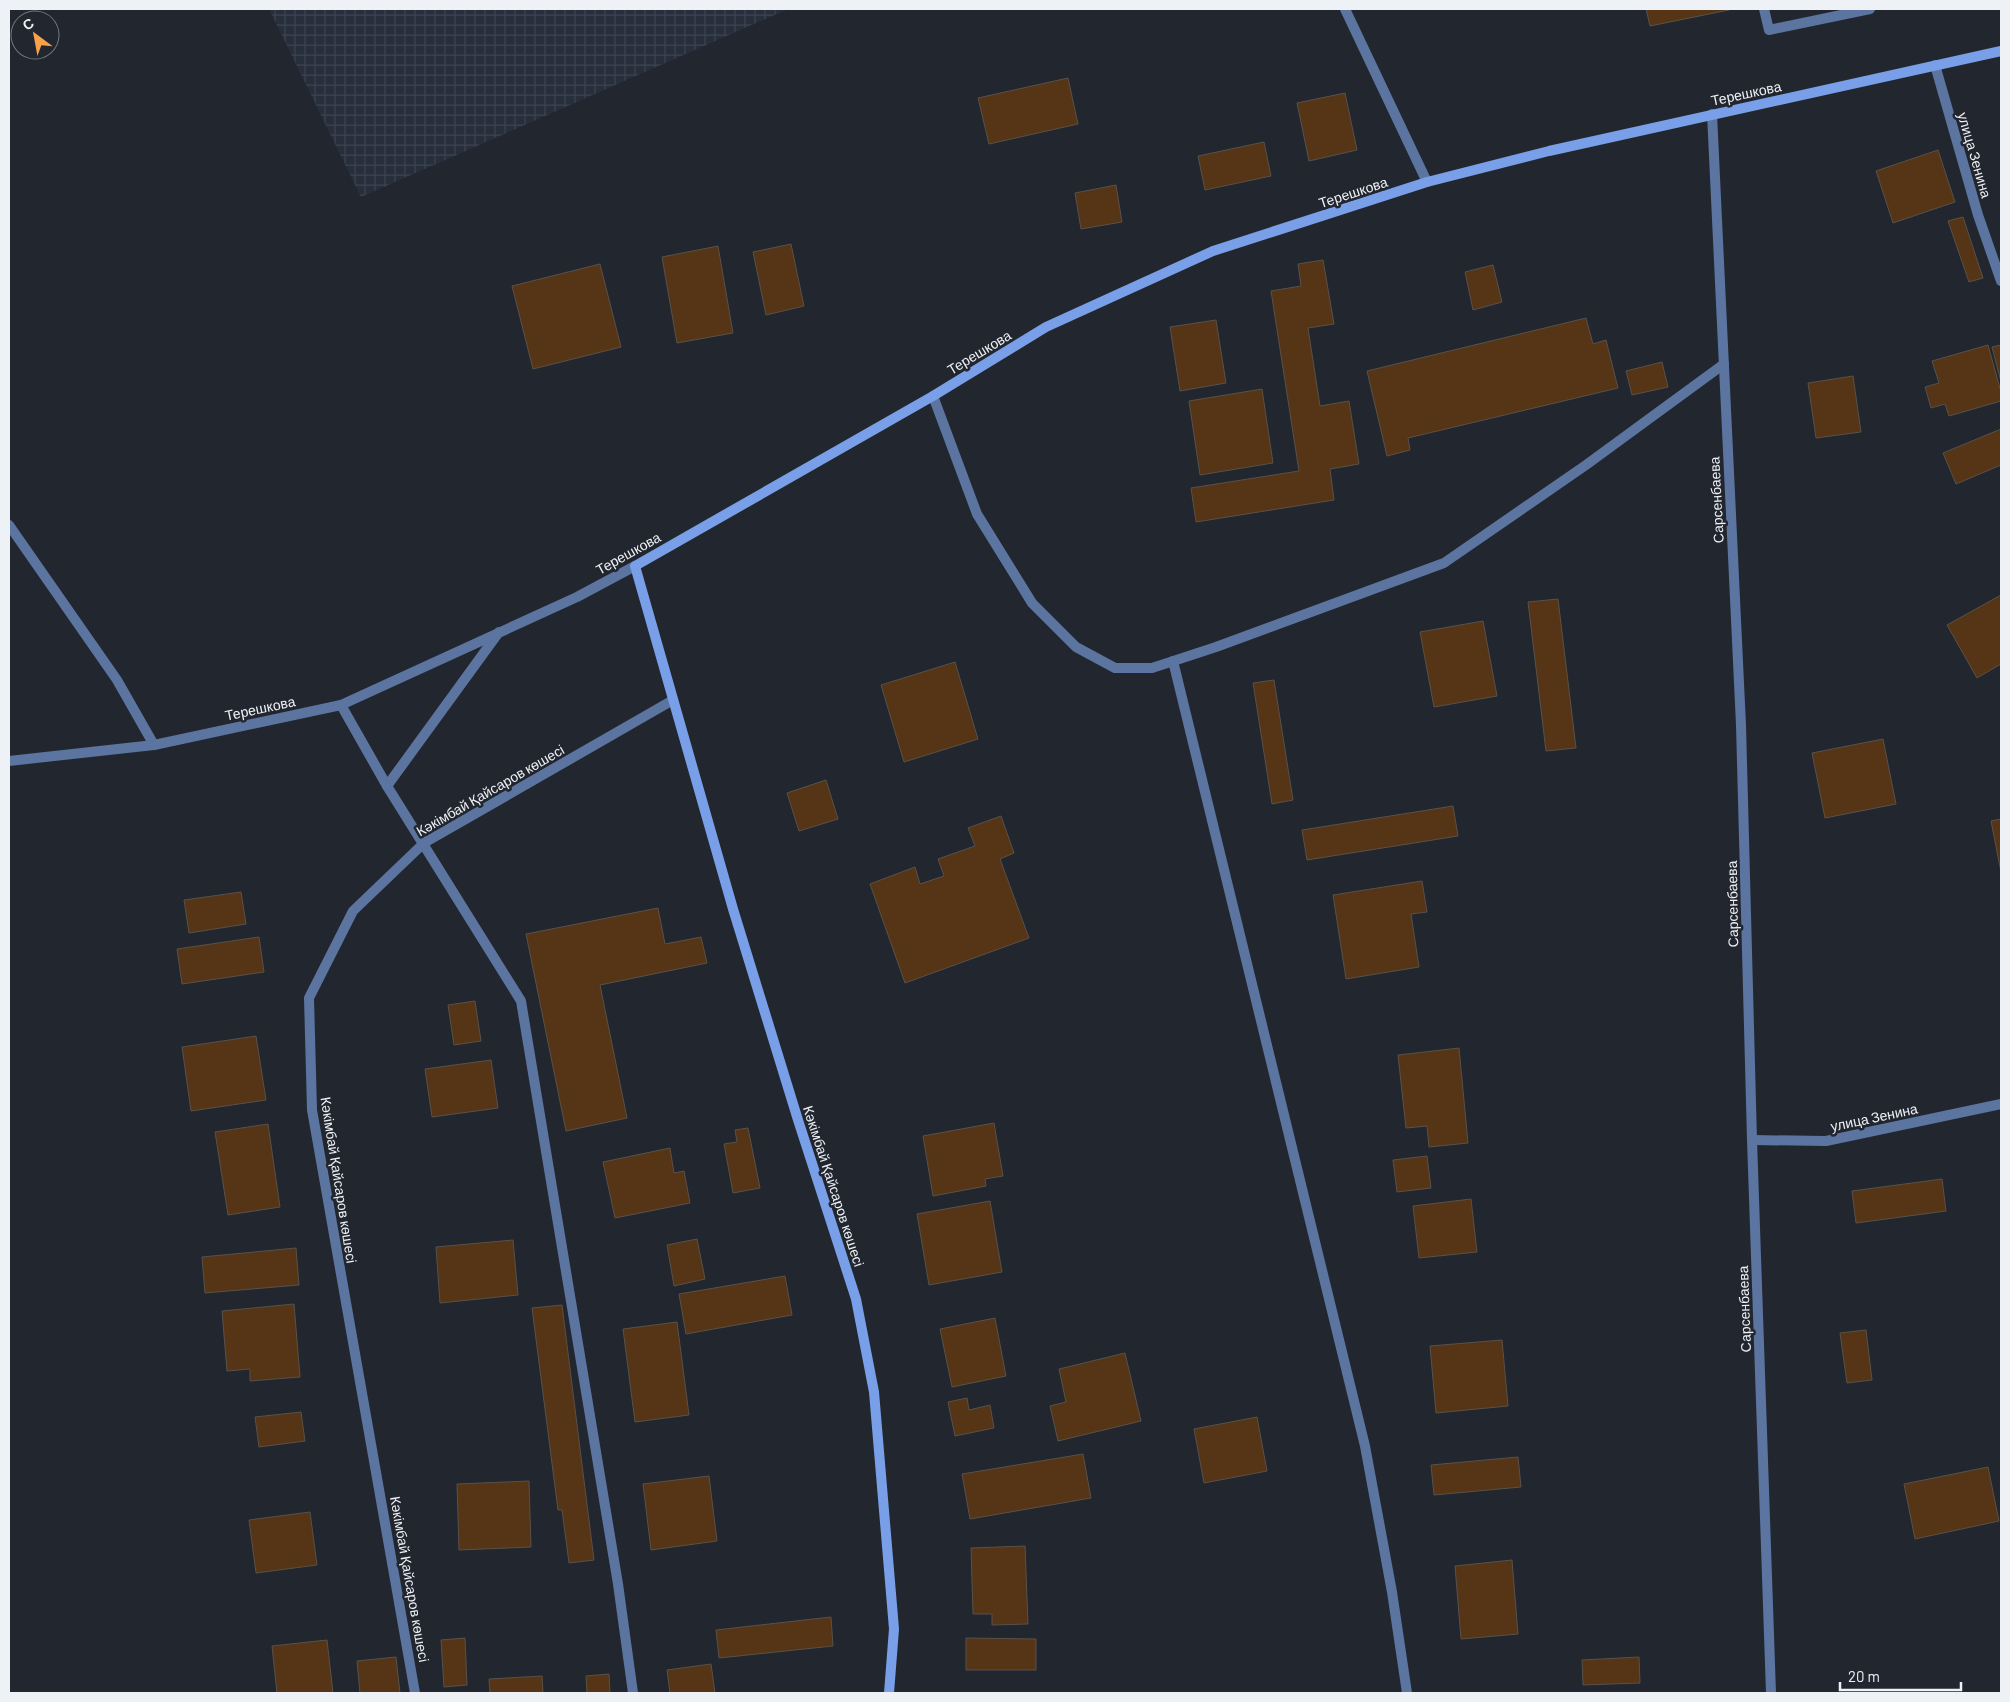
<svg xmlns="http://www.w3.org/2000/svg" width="2010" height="1702" font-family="Barlow,sans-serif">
  <defs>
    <pattern id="industrial-grid" width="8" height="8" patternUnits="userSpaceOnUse" patternTransform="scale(1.25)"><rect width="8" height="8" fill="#282f3c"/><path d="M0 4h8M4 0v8" fill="none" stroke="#3d434f"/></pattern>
  </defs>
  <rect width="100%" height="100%" fill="#22262e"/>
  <polygon fill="url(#industrial-grid)" points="269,9 788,9 361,197"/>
  <g fill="#553515" stroke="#59514a">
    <polygon points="1646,9 1729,9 1729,10 1650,26"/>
    <polygon points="1068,78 1078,124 989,144 978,98"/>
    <polygon points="1345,93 1357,150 1309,161 1297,103"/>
    <polygon points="1264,142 1271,176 1205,190 1198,156"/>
    <polygon points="1938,150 1955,202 1893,223 1876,171"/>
    <polygon points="1116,185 1122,222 1081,229 1075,193"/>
    <polygon points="1963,217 1983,278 1969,282 1948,221"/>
    <polygon points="791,244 804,306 766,315 753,252"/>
    <polygon points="718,246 733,333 677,343 662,257"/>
    <polygon points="1323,260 1334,324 1308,328 1320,406 1349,401 1359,464 1330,469 1334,500 1196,522 1191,488 1299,471 1271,291 1301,286 1298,264"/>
    <polygon points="600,264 621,347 533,369 512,286"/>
    <polygon points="1493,265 1502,302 1473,310 1465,272"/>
    <polygon points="1586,318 1593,344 1606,340 1618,388 1408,438 1410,450 1387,456 1367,371"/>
    <polygon points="1216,320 1226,383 1180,391 1170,327"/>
    <polygon points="1988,345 2001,392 2001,401 1949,416 1945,404 1931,408 1925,387 1939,383 1932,361"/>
    <polygon points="2001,345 2001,382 1992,347"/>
    <polygon points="1662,362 1668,387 1632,395 1626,371"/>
    <polygon points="1853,376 1861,432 1816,438 1808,383"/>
    <polygon points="1262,389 1273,463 1200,475 1189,401"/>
    <polygon points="2001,429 2001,465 1956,484 1943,453"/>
    <polygon points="2001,595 2001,664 1977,678 1947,625"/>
    <polygon points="1558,599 1576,748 1546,751 1528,602"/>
    <polygon points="1483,621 1497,696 1434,707 1420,632"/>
    <polygon points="955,662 978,739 904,762 881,685"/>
    <polygon points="1274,680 1293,800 1272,804 1253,683"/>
    <polygon points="1883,739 1896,804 1825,818 1812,753"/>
    <polygon points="826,780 838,819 799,831 787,793"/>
    <polygon points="1453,806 1458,836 1307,860 1302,830"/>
    <polygon points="1001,816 1014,853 1000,859 1029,938 905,983 870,884 915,867 920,884 944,876 938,859 975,846 968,828"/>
    <polygon points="2001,819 2001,872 1991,821"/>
    <polygon points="1422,881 1427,912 1411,914 1419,967 1346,979 1333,895"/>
    <polygon points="241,892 246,924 189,933 184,900"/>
    <polygon points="658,908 665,944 701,937 707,963 600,985 627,1118 566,1131 526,934"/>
    <polygon points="259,937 264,972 182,984 177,949"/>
    <polygon points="475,1001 481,1041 454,1045 448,1005"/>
    <polygon points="256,1036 266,1100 191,1111 182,1047"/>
    <polygon points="1459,1048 1468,1143 1429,1147 1427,1126 1406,1128 1398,1055"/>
    <polygon points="491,1060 498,1108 432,1117 425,1069"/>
    <polygon points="994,1123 1003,1176 985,1179 986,1186 933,1196 923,1136"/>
    <polygon points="268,1124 280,1207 228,1215 215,1132"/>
    <polygon points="748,1128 760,1188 733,1193 724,1144 737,1142 735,1130"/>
    <polygon points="670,1148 674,1173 684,1171 690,1203 615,1218 603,1162"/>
    <polygon points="1427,1156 1431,1188 1397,1192 1393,1160"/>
    <polygon points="1942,1179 1946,1211 1856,1223 1852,1191"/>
    <polygon points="1471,1199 1477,1252 1419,1258 1413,1206"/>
    <polygon points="990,1201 1002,1272 929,1285 917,1214"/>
    <polygon points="697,1239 705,1279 674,1286 667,1245"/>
    <polygon points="513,1240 518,1295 440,1303 436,1247"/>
    <polygon points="296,1248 299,1285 205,1293 202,1257"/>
    <polygon points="785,1276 792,1315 686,1334 679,1294"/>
    <polygon points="294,1304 300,1377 250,1381 250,1369 227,1371 222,1311"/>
    <polygon points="562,1305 594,1560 569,1563 562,1510 558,1510 532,1308"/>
    <polygon points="995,1318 1006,1376 952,1387 940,1329"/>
    <polygon points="677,1322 689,1415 635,1422 623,1329"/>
    <polygon points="1866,1330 1872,1380 1847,1383 1840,1333"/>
    <polygon points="1502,1340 1508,1406 1436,1413 1430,1346"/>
    <polygon points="1125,1353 1141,1421 1058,1441 1050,1406 1066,1402 1059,1369"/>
    <polygon points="967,1398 969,1410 990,1405 994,1428 955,1436 948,1402"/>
    <polygon points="301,1412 305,1441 259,1447 255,1417"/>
    <polygon points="1257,1417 1267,1471 1204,1483 1194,1429"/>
    <polygon points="1083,1454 1091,1498 970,1519 962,1474"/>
    <polygon points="1518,1457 1521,1487 1434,1495 1431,1465"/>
    <polygon points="1988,1467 1999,1521 1915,1539 1904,1484"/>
    <polygon points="709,1476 717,1541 651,1550 643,1484"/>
    <polygon points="529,1481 531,1547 459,1550 457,1484"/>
    <polygon points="310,1512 317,1565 256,1573 249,1520"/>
    <polygon points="1025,1546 1028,1624 992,1625 992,1614 973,1614 971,1548"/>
    <polygon points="1512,1560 1518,1634 1461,1639 1455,1566"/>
    <polygon points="831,1617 833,1646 719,1658 716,1630"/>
    <polygon points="465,1638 467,1685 444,1687 441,1640"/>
    <polygon points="966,1638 1036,1639 1036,1670 966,1670"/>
    <polygon points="327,1640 333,1693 277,1693 272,1646"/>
    <polygon points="396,1657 400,1693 360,1693 357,1661"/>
    <polygon points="1639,1657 1640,1683 1583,1685 1582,1660"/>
    <polygon points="711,1664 715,1693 670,1693 667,1670"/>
    <polygon points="609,1674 610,1693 587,1693 586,1676"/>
    <polygon points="542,1676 543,1693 490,1693 489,1679"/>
  </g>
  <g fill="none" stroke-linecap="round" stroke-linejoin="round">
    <g stroke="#5b74a0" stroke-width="10">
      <polyline points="1345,9 1427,182"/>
      <polyline points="1935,65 1978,215 2001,281"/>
      <polyline points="933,396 977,514 1032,603 1076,647 1115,668 1152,668 1216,647 1444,563 1586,465 1724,364"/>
      <polyline points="1173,661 1365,1446 1392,1592 1407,1693"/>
      <polyline points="341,705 387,786 521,1001 618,1584 633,1693"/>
      <polyline points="387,786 499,632"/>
      <polyline points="1752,1140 1826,1141 2001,1104"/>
    </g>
    <g stroke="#5b74a0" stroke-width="10">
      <polyline points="1764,9 1769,30 1870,9"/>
      <polyline points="1712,114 1741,725 1752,1140 1771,1693"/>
      <polyline points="9,525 117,680 154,745"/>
      <polyline points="9,761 154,745 341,705 577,597 635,566"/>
      <polyline points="415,1693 312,1110 309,998 353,911 424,843 673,700"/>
    </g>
    <polyline stroke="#789fe7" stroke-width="10" points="889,1693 894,1629 874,1392 856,1299 798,1120 733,909 635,566 933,396 1046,327 1213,251 1427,182 1549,151 2001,51"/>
  </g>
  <g text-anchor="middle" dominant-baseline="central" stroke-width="5" stroke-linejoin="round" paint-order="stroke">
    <g font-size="14" fill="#eef1f6" stroke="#22262e">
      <text transform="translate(1746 93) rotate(-12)">Терешкова</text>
      <text transform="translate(1975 155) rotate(74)">улица Зенина</text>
      <text transform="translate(1353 192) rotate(-18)">Терешкова</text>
      <text transform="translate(979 352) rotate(-31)">Терешкова</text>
      <text transform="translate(1716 500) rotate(-93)">Сарсенбаева</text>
      <text transform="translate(628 553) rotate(-29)">Терешкова</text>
      <text transform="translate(260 708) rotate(-12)">Терешкова</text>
      <text transform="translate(490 790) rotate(-30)">Кәкімбай Қайсаров көшесі</text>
      <text transform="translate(1732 904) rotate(-91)">Сарсенбаева</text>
      <text transform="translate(1874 1117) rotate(-12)">улица Зенина</text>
      <text transform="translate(339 1180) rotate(81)">Кәкімбай Қайсаров көшесі</text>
      <text transform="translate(834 1186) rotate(72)">Кәкімбай Қайсаров көшесі</text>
      <text transform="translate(1744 1309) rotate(-92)">Сарсенбаева</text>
      <text transform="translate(410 1579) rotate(80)">Кәкімбай Қайсаров көшесі</text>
    </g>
  </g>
  <rect width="2010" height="1702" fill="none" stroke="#eef1f6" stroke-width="20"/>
  <g transform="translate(35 35) rotate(328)"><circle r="24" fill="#22262e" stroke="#74777e"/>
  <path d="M0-4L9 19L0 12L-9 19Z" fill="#f8a14a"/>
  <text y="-8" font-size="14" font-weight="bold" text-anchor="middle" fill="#eef1f6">С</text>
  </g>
  <path d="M1840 1682v8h121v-8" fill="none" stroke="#eef1f6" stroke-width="2.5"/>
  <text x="1848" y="1682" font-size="15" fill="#eef1f6" stroke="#22262e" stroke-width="4" paint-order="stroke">20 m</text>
</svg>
